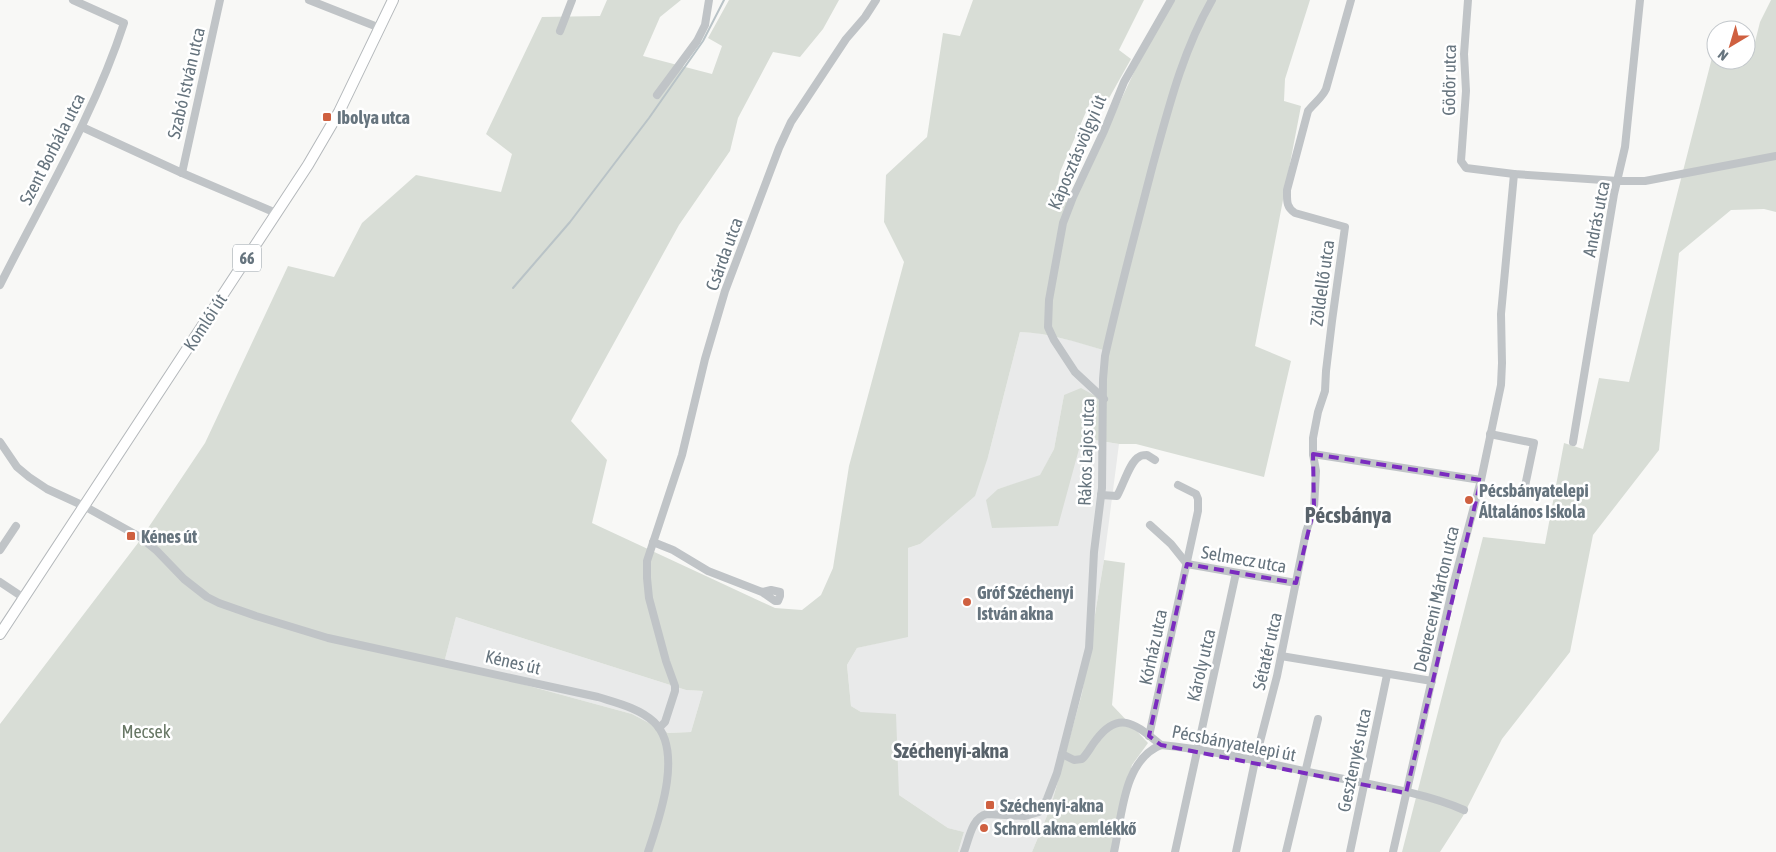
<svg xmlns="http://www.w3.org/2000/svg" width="1776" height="852" font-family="'Asap Condensed',sans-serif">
  <rect width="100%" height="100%" fill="#f8f8f6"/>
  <g fill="#e9eaea">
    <polygon points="1020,332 1037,333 1074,341 1103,350 1100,398 1064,395 1054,449 1040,476 998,489 992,528 1081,438 1119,444 1104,560 1082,693 1051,806 1032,852 958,852 964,832 948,828 899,795 861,712 851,706 847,665 857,648 908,636 908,548 920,544 988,457"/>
    <polygon points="456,617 686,690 703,691 691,732 668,733 632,714 444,663"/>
  </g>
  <g fill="#d8ddd6" fill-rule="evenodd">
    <path d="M 607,0 L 681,0 L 660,17 L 643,56 L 712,74 L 722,46 L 708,38 L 729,0 L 839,0 L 823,29 L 800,57 L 773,52 L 738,118 L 730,151 L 679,225 L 571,421 L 607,460 L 592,523 L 775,608 L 802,610 L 821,595 L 833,568 L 849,466 L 904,262 L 884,222 L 886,175 L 927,137 L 943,33 L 960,36 L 973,0 L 1144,0 L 1119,50 L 1131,59 L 1108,100 L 1092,98 L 1060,172 L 1056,196 L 1063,203 L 1074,200 L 1135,70 L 1174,0 L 1310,0 L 1285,79 L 1284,101 L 1301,106 L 1255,346 L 1291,361 L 1264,477 L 1136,444 L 1119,444 L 1082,438 L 1058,526 L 992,528 L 986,500 L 998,489 L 1040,475 L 1054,449 L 1064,395 L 1081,388 L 1099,398 L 1103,350 C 1076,342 1049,333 1020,332 L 988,457 L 975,496 L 920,544 L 908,548 L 908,637 L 857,648 L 847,665 L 851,706 L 861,712 L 896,714 L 899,795 L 948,828 L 964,832 L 958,852 L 0,852 L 0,724 L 138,543 L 205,443 L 288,266 L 334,277 L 362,223 L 416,175 L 501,192 L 512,154 L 486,134 L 542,17 L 600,16 ZM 456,617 L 686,690 L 703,691 L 691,732 L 668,733 L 632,714 L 444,663 Z"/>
    <polygon points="1771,0 1776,0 1776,212 1764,209 1731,210 1679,253 1659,450 1593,535 1570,652 1502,739 1463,816 1440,852 1402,852 1483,537 1545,544 1564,443 1583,449 1599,378 1629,382 1714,50 1716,50 1716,60 1746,60 1746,47 1754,46 1760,22"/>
    <polygon points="1104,560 1125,563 1112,705 1148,743 1132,765 1115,831 1113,852 1032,852 1051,806 1082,693"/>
  </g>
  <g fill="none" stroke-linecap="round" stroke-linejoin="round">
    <polyline stroke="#b9c3c7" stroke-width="2" points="513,288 570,222 649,118 703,41 724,0"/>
    <g stroke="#b4b8bb" stroke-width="12">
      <polyline id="major" points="0,634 308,165 339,112 393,0"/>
    </g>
    <g stroke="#c0c4c7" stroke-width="8">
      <polyline points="309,0 380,28"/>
      <path d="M 1351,0 L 1326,89 C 1322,98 1314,103 1308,111 L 1287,190 C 1287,201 1286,207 1295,213 L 1345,227 L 1332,321 L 1326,371 L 1325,391 L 1318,412 L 1313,438 L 1313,454 L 1481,480"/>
      <polyline points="1468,0 1464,54 1466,91 1461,161 1466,168 1514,174 1618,181 1645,181 1776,156"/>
      <polyline points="560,31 572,0"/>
      <polyline points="657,95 697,41 705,25 709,0"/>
      <polyline points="82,127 182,173 276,213"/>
      <polyline points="182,173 220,0"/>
      <path d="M 0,285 C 43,199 94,115 124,23 L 73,0"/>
      <polyline points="1104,399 1075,372 1054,340 1048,327 1049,300 1063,223 1073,197 1104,131 1124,82 1171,0"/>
      <polyline points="1490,434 1534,443 1524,491"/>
      <path d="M 0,442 L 17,467 L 29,477 L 47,489 L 84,506 L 140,537 L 157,551 L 184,579 L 207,597 L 219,603 L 256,616 L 328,638 L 598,697 C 617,703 639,708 654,722 C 684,751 659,819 648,852"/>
      <polyline points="1573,442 1614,194 1625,147 1640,0"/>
      <path d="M 1101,495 L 1117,496 C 1123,486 1130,461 1139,457 C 1141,455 1144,455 1147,455 L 1155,460"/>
      <polyline points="1150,525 1171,544 1187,564 1296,583"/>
      <polyline points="653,542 673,550 708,571 762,592 775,601 778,601 780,596 780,592 771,590 762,592"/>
      <polyline points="0,550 16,526"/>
      <polyline points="0,582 24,598"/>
      <polyline points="1281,656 1432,681"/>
      <polyline points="659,728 665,722 675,691 675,686 666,661 649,598 647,578 647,561 682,455 705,359 725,291 779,148 791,122 801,107 846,39 865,17 876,0"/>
      <polyline points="1149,736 1198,511 1198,499 1196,494 1178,485"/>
      <path d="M 1062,754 L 1074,760 L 1082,759 C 1088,753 1091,746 1096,740 C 1120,708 1137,726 1161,745"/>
      <path d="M 964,852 C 969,839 972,817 987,814 L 1025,816 L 1039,812 L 1047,799 L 1057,773 L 1089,648 L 1094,552 L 1102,488 L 1103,379 L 1105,356 C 1119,293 1136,230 1152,168 C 1168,110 1182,52 1212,0"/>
      <path d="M 1114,852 C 1122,817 1123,760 1161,745 C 1215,750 1269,764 1323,775 C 1367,784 1424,792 1464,810"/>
      <polyline points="1175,852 1236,573"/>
      <polyline points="1236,852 1255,761 1277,676 1306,532 1314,508 1316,471 1313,454"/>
      <polyline points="1286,852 1318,719"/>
      <polyline points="1350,852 1387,675"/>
      <polyline points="1393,852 1453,586 1481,480 1501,385 1502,363 1501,314 1514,174"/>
    </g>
    <use href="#major" stroke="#fff" stroke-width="10"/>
  </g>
  <path fill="none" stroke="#7b2cbf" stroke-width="4" stroke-dasharray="10 6" stroke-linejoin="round" d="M 1313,454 L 1481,480 L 1406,793 L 1161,745 L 1149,736 L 1187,564 L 1296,583 L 1314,508 Z"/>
  <g fill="#cf6040" stroke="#fff" stroke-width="2">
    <rect x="322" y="112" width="10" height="10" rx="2.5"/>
    <circle cx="1469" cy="500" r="5"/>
    <rect x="126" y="531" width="10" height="10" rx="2.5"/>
    <circle cx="967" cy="602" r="5"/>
    <rect x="985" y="800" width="10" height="10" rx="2.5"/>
    <circle cx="984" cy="828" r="5"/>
  </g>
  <g text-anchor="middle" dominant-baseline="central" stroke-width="5" stroke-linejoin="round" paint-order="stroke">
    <rect fill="#fff" stroke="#949ea5" stroke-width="1" x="233" y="244.5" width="28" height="27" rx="4"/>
    <g font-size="16" font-weight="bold" fill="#66747e">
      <text x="247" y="258">66</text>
    </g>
    <g font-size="18" fill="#66747e" stroke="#fff">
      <text transform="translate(1449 80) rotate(-89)">Gödör utca</text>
      <text transform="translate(186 83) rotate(-77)">Szabó István utca</text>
      <text transform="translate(52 149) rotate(-63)">Szent Borbála utca</text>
      <text transform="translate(1077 152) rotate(-67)">Káposztásvölgyi út</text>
      <text transform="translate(1596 219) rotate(-79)">András utca</text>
      <text transform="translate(724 254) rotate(-70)">Csárda utca</text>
      <text transform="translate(1322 283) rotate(-82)">Zöldellő utca</text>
      <text transform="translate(205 322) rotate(-57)">Komlói út</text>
      <text transform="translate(1086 452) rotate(-88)">Rákos Lajos utca</text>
      <text transform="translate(1244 559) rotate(10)">Selmecz utca</text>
      <text transform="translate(1436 599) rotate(-77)">Debreceni Márton utca</text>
      <text transform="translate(1153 647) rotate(-78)">Kórház utca</text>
      <text transform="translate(1267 651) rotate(-77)">Sétatér utca</text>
      <text transform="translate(513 662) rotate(13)">Kénes út</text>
      <text transform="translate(1201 665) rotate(-77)">Károly utca</text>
      <text transform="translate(1234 743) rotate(11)">Pécsbányatelepi út</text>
      <text transform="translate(1354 760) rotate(-78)">Gesztenyés utca</text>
    </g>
    <g font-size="18" font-weight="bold" fill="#66747e" stroke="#fff" text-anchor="start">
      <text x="337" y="117">Ibolya utca</text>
      <text x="1479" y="490">Pécsbányatelepi<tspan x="1479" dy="21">Általános Iskola</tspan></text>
      <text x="141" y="536">Kénes út</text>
      <text x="977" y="592">Gróf Széchenyi<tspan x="977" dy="21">István akna</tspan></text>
      <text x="1000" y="805">Széchenyi-akna</text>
      <text x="994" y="828">Schroll akna emlékkő</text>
    </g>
    <g font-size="18" fill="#687765" stroke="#fff">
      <text x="146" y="731">Mecsek</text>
    </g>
    <g font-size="20" font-weight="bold" fill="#58626a" stroke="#fff">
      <text x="951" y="750">Széchenyi-akna</text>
    </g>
    <g font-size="22" font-weight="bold" fill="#58626a" stroke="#fff">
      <text x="1348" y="515">Pécsbánya</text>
    </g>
  </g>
  <g transform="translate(1731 45) rotate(218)"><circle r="24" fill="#ffffff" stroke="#c2c7cb"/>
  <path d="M0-4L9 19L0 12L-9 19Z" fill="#cf6040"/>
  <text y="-8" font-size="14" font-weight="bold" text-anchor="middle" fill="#66747e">N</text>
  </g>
</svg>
